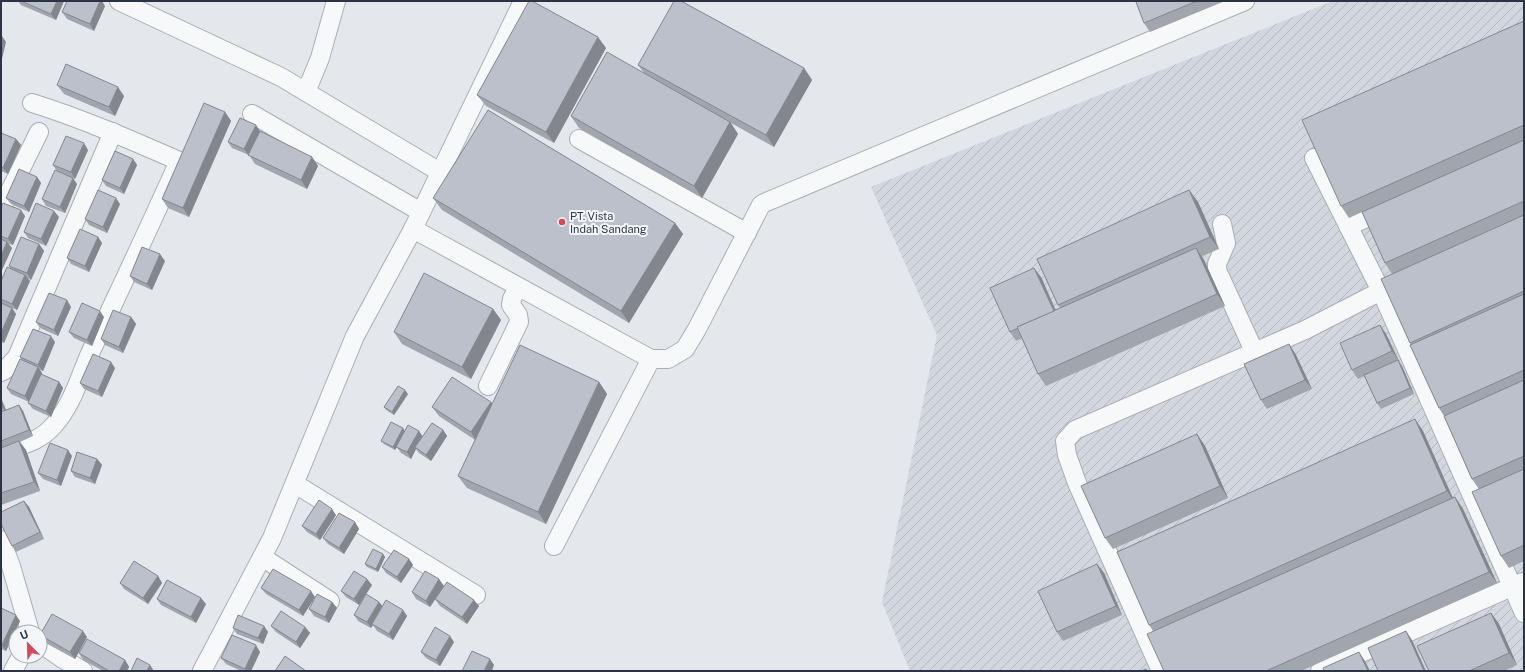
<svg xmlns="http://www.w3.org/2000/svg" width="1525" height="672" font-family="'Public Sans',sans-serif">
  <defs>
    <pattern id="industrial-furrows" width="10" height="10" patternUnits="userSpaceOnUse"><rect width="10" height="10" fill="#d2d6de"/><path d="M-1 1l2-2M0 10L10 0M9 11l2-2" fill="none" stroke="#b4b8c0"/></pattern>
  </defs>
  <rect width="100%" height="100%" fill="#e4e7ec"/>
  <polygon fill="url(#industrial-furrows)" points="1333,1 1524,1 1524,671 910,671 882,602 937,335 871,187"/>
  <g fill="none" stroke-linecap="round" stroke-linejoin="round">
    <g stroke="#a9aeb7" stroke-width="20">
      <g id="minor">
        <polyline points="119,1 281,77 440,172"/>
        <polyline points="306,92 320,58 336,1"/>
        <polyline points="252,114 421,212"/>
        <polyline points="579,139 747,233"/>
        <polyline points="1314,158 1381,291 1524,613"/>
        <polyline points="1,209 39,132"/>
        <polyline points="1222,224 1226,243 1217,264 1217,270 1254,351"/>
        <polyline points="1348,226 1387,209"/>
        <polyline points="413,229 651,359 668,359 685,349 697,329 761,205 764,203 1245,1"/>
        <polyline points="1,372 5,370 17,357 113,132"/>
        <polyline points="488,386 519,322 518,315 511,305 512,299 518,287"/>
        <path d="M 1,452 C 21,445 40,442 54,425 C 73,404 80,375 92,349 C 121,287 151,224 179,161 C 131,140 83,119 32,103"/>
        <polyline points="295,484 476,595"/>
        <polyline points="1,540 11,566 30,632"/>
        <polyline points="554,546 651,359"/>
        <polyline points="262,557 330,601"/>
        <polyline points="40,643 63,659 83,671"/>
        <polyline points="13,671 21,656"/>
        <polyline points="202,671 272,538 355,336 413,229 523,1"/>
        <polyline points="1161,671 1077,483 1067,455 1065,441 1075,430 1305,330 1381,291"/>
        <polyline points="1320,671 1523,582"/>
      </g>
    </g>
    <use href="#minor" stroke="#f7f8fa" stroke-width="18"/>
  </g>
  <g fill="#a1a5ae">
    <polygon points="18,1 64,1 56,20 21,5"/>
    <polygon points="1138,1 1225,1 1150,32 1144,23"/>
    <polygon points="105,6 94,31 67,19 62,12"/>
    <polygon points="1524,21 1524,140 1452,172 1524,140 1524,561 1509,568 1501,556 1479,489 1472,479 1444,416 1439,408 1410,343 1392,274 1385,263 1362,212 1349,218 1341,206"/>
    <polygon points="606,48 554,143 486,106 477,95"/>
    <polygon points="638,65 804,68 812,80 774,147 731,123 738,134 702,198 579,128 571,116 644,73"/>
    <polygon points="57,85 124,96 115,116 64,94"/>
    <polygon points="225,112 231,121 189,217 168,208 162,199"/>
    <polygon points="260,132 312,157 318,166 307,189 255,164 249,155 232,148 228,142"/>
    <polygon points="1,133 16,139 21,145 8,174 1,171"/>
    <polygon points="88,150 75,179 57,171 53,165"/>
    <polygon points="133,159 137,165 124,194 106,186 102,180"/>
    <polygon points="37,177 41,183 29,212 11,204 6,198"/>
    <polygon points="77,184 65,213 46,206 42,199"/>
    <polygon points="1189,190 1198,202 1219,249 1202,256 1204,260 1225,306 1046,386 1038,374 1022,338 1016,341 1010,332 1041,277 1056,310 1060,308 1058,305"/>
    <polygon points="433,198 675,223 683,234 629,323 442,210"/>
    <polygon points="120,204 107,233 89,225 85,219"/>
    <polygon points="1,207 25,216 13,245 8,244 12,248 1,272"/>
    <polygon points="59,217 46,246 28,238 24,232"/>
    <polygon points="98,237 102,243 89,272 71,264 67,258"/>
    <polygon points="39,244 44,251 31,280 27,278 30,281 17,310 12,308 16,314 4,343 1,342 1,281 11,269 9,266"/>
    <polygon points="165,261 152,290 134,282 130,276"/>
    <polygon points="71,307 58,336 40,328 36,322"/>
    <polygon points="493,309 501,320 471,379 402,344 394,332"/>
    <polygon points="104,317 92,346 74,338 69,332"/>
    <polygon points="131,317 136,324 123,353 105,345 101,339"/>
    <polygon points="1380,325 1386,334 1399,361 1398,361 1402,366 1414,394 1381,409 1377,403 1364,376 1358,379 1352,370"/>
    <polygon points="55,342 43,371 40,370 42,373 41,375 59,382 63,388 51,417 33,409 28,403 29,402 11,394 7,388 23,361 20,357"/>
    <polygon points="1295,353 1312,389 1267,409 1261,400"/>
    <polygon points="115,368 102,397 84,389 80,383"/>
    <polygon points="599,382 607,394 546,524 467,488 458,476 475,440 439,416 432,407 491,402 492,404"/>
    <polygon points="408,394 394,415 386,410 384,407"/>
    <polygon points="1,398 6,410 19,405 23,411 33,436 20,442 26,450 40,491 1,505"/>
    <polygon points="1415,419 1423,431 1453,498 1455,497 1463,509 1497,583 1301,671 1164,671 1154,632 1149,625"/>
    <polygon points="403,428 405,431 419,431 422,436 443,430 447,436 431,461 419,453 416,449 411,459 401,453 397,447 395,450 384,444 381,441"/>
    <polygon points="1197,434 1205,446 1228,498 1113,549 1105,538"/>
    <polygon points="72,456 61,486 43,479 38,473"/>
    <polygon points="97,459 102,465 95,484 75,477 71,471"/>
    <polygon points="24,501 29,507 44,539 16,552 12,546"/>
    <polygon points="336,515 320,540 307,532 302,526"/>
    <polygon points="355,522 359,529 344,554 328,544 323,538"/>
    <polygon points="383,554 385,557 378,572 367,567 365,564"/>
    <polygon points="409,559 413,565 401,583 386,573 382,567"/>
    <polygon points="1097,564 1104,573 1122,615 1063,641 1057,632"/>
    <polygon points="158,576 162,583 148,604 124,589 120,583"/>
    <polygon points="372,585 359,605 346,597 341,591"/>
    <polygon points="444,586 430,607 416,599 412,592"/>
    <polygon points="261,588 315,597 303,616 266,594"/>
    <polygon points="157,599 206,604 196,623 161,605"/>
    <polygon points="435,599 479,606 467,624 440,606"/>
    <polygon points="332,602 337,608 329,623 314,616 309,609"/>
    <polygon points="379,602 383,607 403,610 407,616 393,640 377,631 373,625 371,628 358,621 354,615"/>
    <polygon points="1,608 20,621 6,651 1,649"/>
    <polygon points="1491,613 1499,624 1517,665 1504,671 1429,671"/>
    <polygon points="264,626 268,632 263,644 237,634 233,628"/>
    <polygon points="271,626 305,627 310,633 300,648 276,632"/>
    <polygon points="40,636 87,637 75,659 44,642"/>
    <polygon points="454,642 440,666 426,658 421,652"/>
    <polygon points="260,652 251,671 241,671 226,664 221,658"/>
    <polygon points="79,653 125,660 129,667 127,671 103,671 83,660"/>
  </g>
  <g fill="#83868d">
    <polygon points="57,1 64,1 56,20 51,14"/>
    <polygon points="100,1 102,1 105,6 94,31 90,24"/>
    <polygon points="2,36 6,42 1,63 1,40"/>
    <polygon points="598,37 606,48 554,143 546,132"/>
    <polygon points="804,68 812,80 774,147 766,135"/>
    <polygon points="118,87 124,96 115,116 109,107"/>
    <polygon points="225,112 231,121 189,217 183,208"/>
    <polygon points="730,122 738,134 702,198 694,186"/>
    <polygon points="256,125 260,131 249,156 244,149"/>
    <polygon points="16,139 21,145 8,174 3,168"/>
    <polygon points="84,143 88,150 75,179 71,172"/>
    <polygon points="312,157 318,166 307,189 301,180"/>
    <polygon points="133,159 137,165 124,194 120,188"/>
    <polygon points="37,177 41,183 29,212 24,206"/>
    <polygon points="73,178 77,184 65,213 60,207"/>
    <polygon points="1189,190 1198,202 1219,249 1210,237"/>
    <polygon points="116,198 120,204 107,233 103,227"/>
    <polygon points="21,210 25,216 13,245 8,239"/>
    <polygon points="54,211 59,217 46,246 41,239"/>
    <polygon points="675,223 683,234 629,323 621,311"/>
    <polygon points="98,237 102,243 89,272 85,266"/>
    <polygon points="7,242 12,248 1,272 1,256"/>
    <polygon points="39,244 44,251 31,280 27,273"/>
    <polygon points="1196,248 1204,260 1225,306 1217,294"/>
    <polygon points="160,254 165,261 152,290 147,284"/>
    <polygon points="1034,268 1041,277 1060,321 1054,312"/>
    <polygon points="25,275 30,281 17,310 12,304"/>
    <polygon points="67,300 71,307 58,336 54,330"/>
    <polygon points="12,308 16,314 4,343 1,339 1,333"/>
    <polygon points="493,309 501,320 471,379 462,367"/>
    <polygon points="100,311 104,317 92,346 87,340"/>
    <polygon points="131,317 136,324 123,353 119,347"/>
    <polygon points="1380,325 1386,334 1399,361 1392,351"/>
    <polygon points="51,336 55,342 43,371 38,365"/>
    <polygon points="1289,344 1295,353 1312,389 1305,380"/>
    <polygon points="1398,360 1402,366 1414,394 1410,388"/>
    <polygon points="111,362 115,368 102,397 98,391"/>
    <polygon points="38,367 42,373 29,402 25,396"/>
    <polygon points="59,382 63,388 51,417 46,411"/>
    <polygon points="599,382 607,394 546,524 538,512"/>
    <polygon points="405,390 408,394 394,415 392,412"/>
    <polygon points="1,398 8,415 3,408 1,402"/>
    <polygon points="491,402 497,411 477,442 471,432"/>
    <polygon points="19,405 23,411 33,436 29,430"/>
    <polygon points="1415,419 1423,431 1455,503 1447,491"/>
    <polygon points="403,428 405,432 395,450 393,447"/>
    <polygon points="443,430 447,436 431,461 426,455"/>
    <polygon points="419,431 423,437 415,447 416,449 411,459 407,452"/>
    <polygon points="1197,434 1205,446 1228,498 1220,486"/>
    <polygon points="19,441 26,450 40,491 34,482"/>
    <polygon points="68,450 72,456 61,486 57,480"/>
    <polygon points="97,459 102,465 95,484 90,478"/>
    <polygon points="1455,497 1463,509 1497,583 1489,572"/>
    <polygon points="24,501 29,507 44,539 40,532"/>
    <polygon points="332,509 336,515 320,540 316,534"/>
    <polygon points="355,522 359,529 344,554 339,548"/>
    <polygon points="383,554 385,557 378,572 376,569"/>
    <polygon points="409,559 413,565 401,583 397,577"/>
    <polygon points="1097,564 1104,573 1122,615 1116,606"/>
    <polygon points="158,576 162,583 148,604 143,598"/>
    <polygon points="367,579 372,585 359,605 354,599"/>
    <polygon points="439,579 444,586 430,607 426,601"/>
    <polygon points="311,591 315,597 303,616 299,610"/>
    <polygon points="201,598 206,604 196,623 191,617"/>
    <polygon points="474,600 479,606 467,624 462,617"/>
    <polygon points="332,602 337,608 329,623 325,617"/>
    <polygon points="379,602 384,608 371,628 367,622"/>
    <polygon points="403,610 407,616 393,640 389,634"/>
    <polygon points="1491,613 1499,624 1517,665 1509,653"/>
    <polygon points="16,615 20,621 6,651 2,645"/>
    <polygon points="264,626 268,632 263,644 258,638"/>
    <polygon points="305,627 310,633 300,648 296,642"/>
    <polygon points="83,631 87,637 75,659 70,652"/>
    <polygon points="1406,631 1412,640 1426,671 1424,671"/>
    <polygon points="450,636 454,642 440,666 436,660"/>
    <polygon points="256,645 260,652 251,671 247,671 245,669"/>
    <polygon points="1359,652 1365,661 1370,671 1368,671"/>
    <polygon points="490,659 494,665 492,671 484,671"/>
    <polygon points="125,660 129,667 127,671 119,671"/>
    <polygon points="150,665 154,671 147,671"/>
  </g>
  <g fill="#bbc0ca" stroke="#83868d">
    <polygon points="21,1 57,1 51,14"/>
    <polygon points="67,1 100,1 90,24 62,12"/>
    <polygon points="529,1 532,1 598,37 546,132 477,95"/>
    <polygon points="674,1 681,1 804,68 766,135 638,65"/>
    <polygon points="1138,1 1197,1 1144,23 1136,2"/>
    <polygon points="1524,21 1524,125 1341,206 1302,120"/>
    <polygon points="607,52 730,122 694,186 571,116"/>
    <polygon points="66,64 118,87 109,107 57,85"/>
    <polygon points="204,103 225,112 183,208 162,199"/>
    <polygon points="488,110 675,223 621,311 433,198"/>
    <polygon points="240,118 256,125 244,149 228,142"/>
    <polygon points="260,131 312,157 301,180 248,155"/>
    <polygon points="1,133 16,139 3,168 1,167"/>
    <polygon points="66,136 84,143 71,172 53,165"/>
    <polygon points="1524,140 1524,201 1385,263 1362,212"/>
    <polygon points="115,151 133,159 120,188 102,180"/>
    <polygon points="19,169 37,177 24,206 6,198"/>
    <polygon points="55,170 73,178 60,207 42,199"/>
    <polygon points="98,190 116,198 103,227 85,219"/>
    <polygon points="1189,190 1210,237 1058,305 1037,259"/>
    <polygon points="3,203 21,210 8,239 1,236 1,207"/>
    <polygon points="36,203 54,211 41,239 24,232"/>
    <polygon points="1524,215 1524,291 1410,343 1381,279"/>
    <polygon points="80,229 98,237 85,266 67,258"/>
    <polygon points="21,237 39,244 27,273 9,266"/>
    <polygon points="1,239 7,242 1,256"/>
    <polygon points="142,247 160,254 147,284 130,276"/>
    <polygon points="1196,248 1217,294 1038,374 1017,327"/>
    <polygon points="7,267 25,275 12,304 1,299 1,281"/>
    <polygon points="1034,268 1054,311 1017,327 1018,328 1010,332 990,288"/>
    <polygon points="424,273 493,309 462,367 394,332"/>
    <polygon points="49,293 67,300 54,330 36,322"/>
    <polygon points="1524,294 1524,370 1439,408 1410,345"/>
    <polygon points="1,303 12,308 1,333"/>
    <polygon points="82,303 100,311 87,340 69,332"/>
    <polygon points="113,310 131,317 119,347 101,339"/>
    <polygon points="1380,325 1392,351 1352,370 1340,343"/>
    <polygon points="33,329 51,336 38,365 20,357"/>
    <polygon points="1289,344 1305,380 1261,400 1244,364"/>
    <polygon points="520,345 599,382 538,512 458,476"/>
    <polygon points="93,354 111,362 98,391 80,383"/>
    <polygon points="20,359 38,367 25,396 7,388"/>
    <polygon points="1398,360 1410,388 1377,403 1364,375"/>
    <polygon points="41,374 59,382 46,411 28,403"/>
    <polygon points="452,377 491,402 471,432 432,407"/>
    <polygon points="1524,380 1524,456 1472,479 1444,416"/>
    <polygon points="398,386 405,390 392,412 384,407"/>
    <polygon points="1,402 3,408 1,409"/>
    <polygon points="19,405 29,430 1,441 1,412"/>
    <polygon points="1415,419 1447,491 1149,625 1117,552"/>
    <polygon points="391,422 403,428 393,447 381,441"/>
    <polygon points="432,423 443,430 426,455 415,447"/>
    <polygon points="408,425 419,431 407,452 396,447"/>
    <polygon points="1197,434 1220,486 1105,538 1081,486"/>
    <polygon points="19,441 34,482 1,493 1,448"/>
    <polygon points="50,443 68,450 57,480 38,473"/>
    <polygon points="77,452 97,459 90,478 71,471"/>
    <polygon points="1524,469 1524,545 1501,556 1472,492"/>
    <polygon points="1455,497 1489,572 1266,671 1164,671 1147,634"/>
    <polygon points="319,500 332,509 316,534 302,526"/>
    <polygon points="24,501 40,532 12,546 1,524 1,512"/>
    <polygon points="339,513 355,522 339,548 323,538"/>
    <polygon points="373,549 383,554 376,569 365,564"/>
    <polygon points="394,550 409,559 397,577 382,567"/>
    <polygon points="134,561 158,576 143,598 120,583"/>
    <polygon points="1097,564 1116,606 1057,632 1038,591"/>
    <polygon points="273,569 311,591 299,610 261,588"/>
    <polygon points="354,571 367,579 354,599 341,591"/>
    <polygon points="425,571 439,579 426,601 412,592"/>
    <polygon points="167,580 201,598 191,617 157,599"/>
    <polygon points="447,582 474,600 462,617 435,599"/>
    <polygon points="317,594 332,602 325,617 309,609"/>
    <polygon points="366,594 379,602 367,622 354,615"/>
    <polygon points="386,600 403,610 389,634 372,624"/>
    <polygon points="1,608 16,615 2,645 1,645"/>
    <polygon points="281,611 305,627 296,642 271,626"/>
    <polygon points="1491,613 1509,653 1469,671 1429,671 1417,646"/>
    <polygon points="52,614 83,631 70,652 40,635"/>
    <polygon points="238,615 264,626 258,638 233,628"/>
    <polygon points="435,627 450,636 436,660 421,652"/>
    <polygon points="1406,631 1424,671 1378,671 1368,648"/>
    <polygon points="232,635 256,645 245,669 221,658"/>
    <polygon points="87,639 125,660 119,671 109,671 79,653"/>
    <polygon points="472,651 490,659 484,671 462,671"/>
    <polygon points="1359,652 1368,671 1324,671 1323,668"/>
    <polygon points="285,656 306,671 275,671"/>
    <polygon points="137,658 150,665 147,671 131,671"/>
    <polygon points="1146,669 1147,671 1141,671"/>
  </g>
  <circle fill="#d1495b" stroke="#f4f6f9" stroke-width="1.5" cx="562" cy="222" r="4"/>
  <g text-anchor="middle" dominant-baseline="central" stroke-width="4" stroke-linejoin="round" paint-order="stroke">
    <g font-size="11" fill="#2b3445" stroke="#f4f6f9" text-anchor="start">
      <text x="570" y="216">PT. Vista<tspan x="570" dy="13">Indah Sandang</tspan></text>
    </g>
  </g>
  <rect width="1525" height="672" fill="none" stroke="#2b3445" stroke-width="4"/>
  <g transform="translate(28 644) rotate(337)"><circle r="19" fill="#f4f6f9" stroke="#a4a8b1"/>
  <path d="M0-3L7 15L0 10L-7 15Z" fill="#d1495b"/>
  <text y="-6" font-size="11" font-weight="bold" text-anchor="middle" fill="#2b3445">U</text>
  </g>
</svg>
